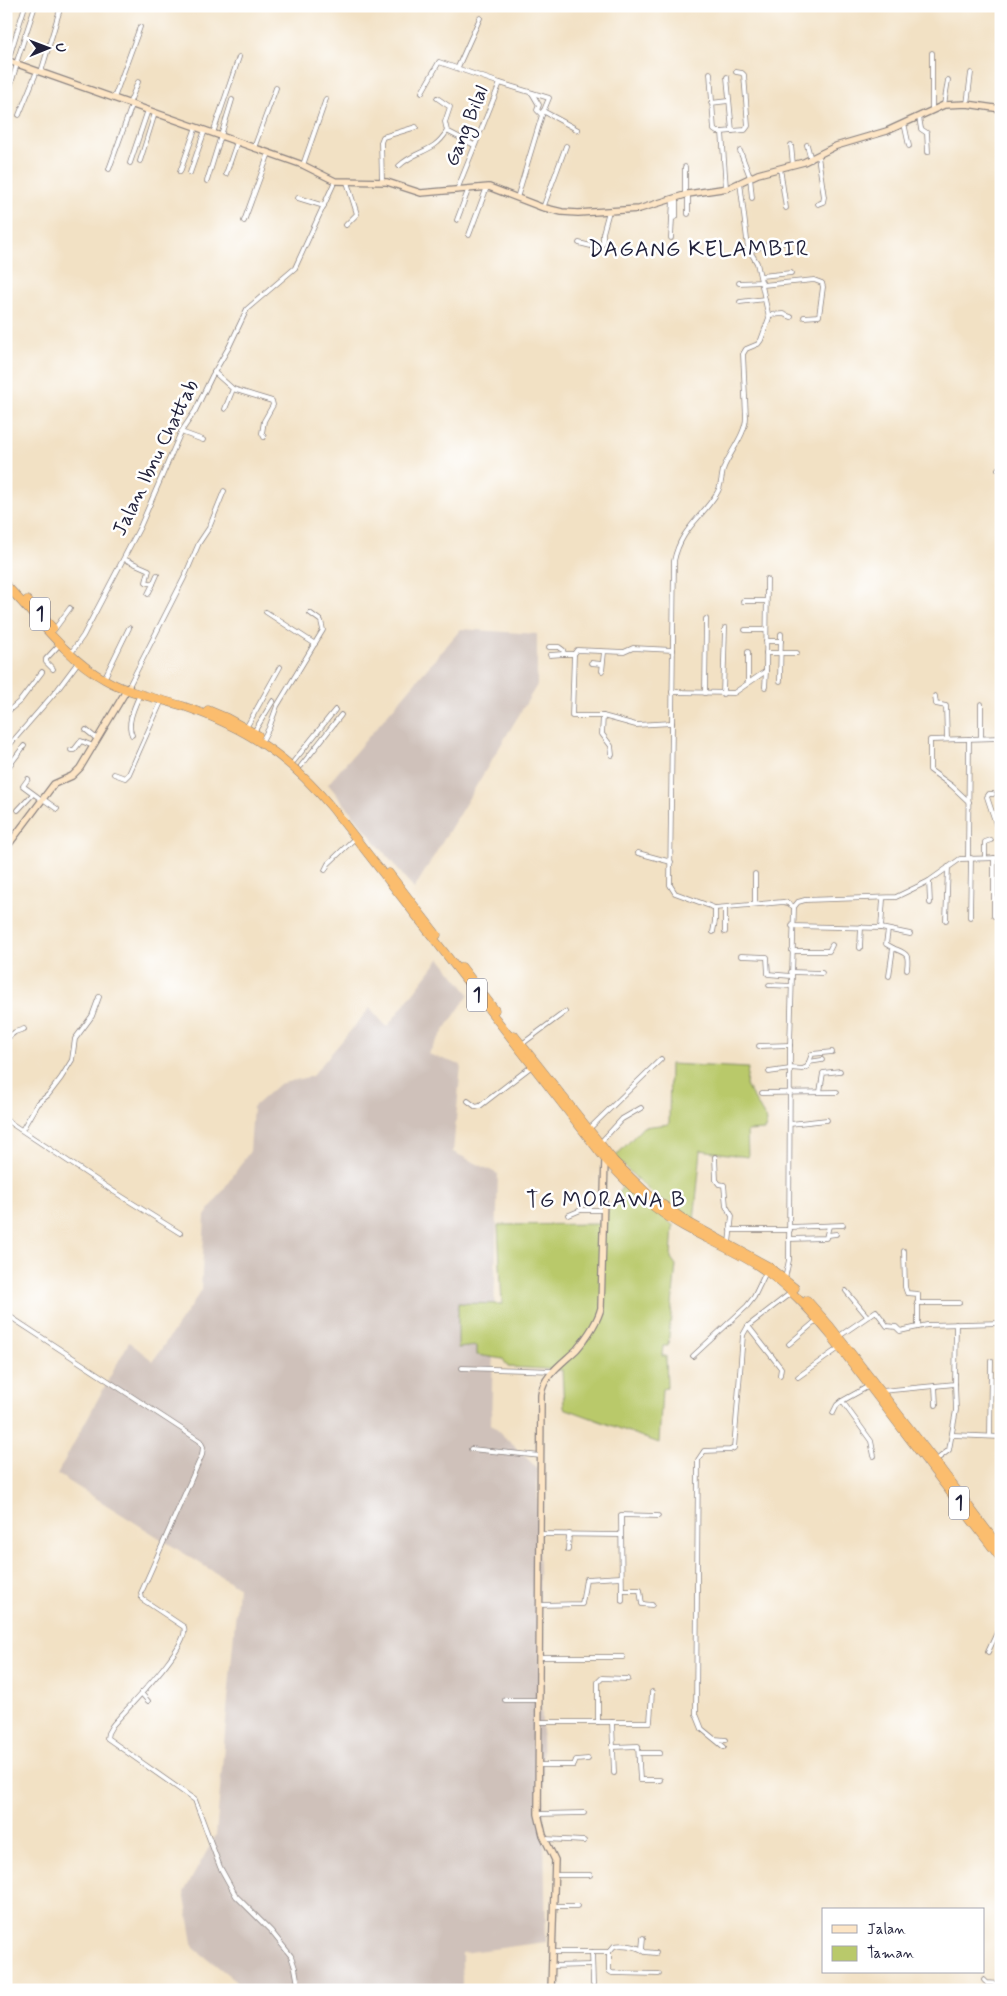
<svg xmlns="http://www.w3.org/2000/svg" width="1007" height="1996" font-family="Mynerve,sans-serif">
  <rect width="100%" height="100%" fill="#fff"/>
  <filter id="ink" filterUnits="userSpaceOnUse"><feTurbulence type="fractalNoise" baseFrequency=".02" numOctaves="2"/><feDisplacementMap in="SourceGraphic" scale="10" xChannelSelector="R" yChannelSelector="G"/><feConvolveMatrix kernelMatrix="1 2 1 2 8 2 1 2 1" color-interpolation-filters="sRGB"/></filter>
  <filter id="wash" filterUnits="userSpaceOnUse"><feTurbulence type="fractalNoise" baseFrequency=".0096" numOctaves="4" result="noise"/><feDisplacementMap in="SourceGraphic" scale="20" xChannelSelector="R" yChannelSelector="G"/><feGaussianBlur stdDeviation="1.12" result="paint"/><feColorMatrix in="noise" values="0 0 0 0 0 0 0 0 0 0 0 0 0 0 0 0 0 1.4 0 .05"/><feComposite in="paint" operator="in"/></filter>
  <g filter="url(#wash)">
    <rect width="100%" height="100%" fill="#f2e1c4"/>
    <g fill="#cfc1ba">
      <polygon points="461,629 537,634 537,685 414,889 328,784"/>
      <polygon points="440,958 469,994 428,1054 461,1065 453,1152 498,1174 491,1424 537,1468 546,1942 462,1953 462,1990 240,1990 235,1980 194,1948 184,1892 216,1835 238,1587 57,1474 129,1342 153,1361 201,1291 205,1216 250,1151 253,1107 279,1084 312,1076 370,1008 387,1027"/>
    </g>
    <g fill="#b9c96b" stroke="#6e7653">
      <path d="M 670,1064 L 748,1068 L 746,1085 L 767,1121 L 765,1130 L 747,1131 L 748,1157 L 701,1150 L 694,1221 C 659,1203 642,1184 615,1157 L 643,1127 L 669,1124 Z"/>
      <polygon points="624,1184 673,1225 671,1258 676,1265 668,1346 663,1346 662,1356 666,1356 667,1387 662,1389 659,1443 564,1408 562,1370 508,1367 503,1359 477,1355 477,1346 458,1348 458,1303 502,1304 498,1225 600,1224"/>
    </g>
  </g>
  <g filter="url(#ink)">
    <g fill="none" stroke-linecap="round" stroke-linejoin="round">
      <g stroke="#8a8280" stroke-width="5.5">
        <g id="street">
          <polyline points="932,53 932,110"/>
          <polyline points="8,61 25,6"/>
          <polyline points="16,64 35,6"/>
          <polyline points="458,67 480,18"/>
          <polyline points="41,72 61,6"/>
          <polyline points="710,73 714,130 717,132 722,132"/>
          <polyline points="500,83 549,98 542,115 517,198"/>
          <polyline points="10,87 17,64"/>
          <polyline points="422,92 439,62 500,83 457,190"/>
          <polyline points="532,93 539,105 537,110 542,115"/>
          <polyline points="114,98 140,27"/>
          <polyline points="437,98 450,107 445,122 447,131"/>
          <polyline points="711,103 728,101"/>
          <polyline points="129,104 138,82"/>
          <polyline points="967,104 971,73"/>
          <polyline points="944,105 948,80"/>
          <polyline points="543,111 578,130"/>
          <polyline points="19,115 37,71"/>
          <polyline points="919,117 921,129 927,133 928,152"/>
          <polyline points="904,123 909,146"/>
          <polyline points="732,131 745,130 748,126 744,75 742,73 736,72"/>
          <polyline points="213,133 239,57"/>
          <polyline points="791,145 793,165"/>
          <polyline points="807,145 811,160"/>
          <polyline points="254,148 276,88"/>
          <polyline points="740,151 750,177 752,198"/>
          <polyline points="818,156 824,197 823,202 818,204"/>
          <polyline points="140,161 155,113"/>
          <polyline points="130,163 148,110"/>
          <polyline points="303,165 326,99"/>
          <path d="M 399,166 C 417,149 433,154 447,131 L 474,145"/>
          <polyline points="780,168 786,208"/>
          <polyline points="109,169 132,105"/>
          <polyline points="180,172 196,127"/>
          <polyline points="190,173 205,130"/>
          <polyline points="226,174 237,142"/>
          <polyline points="207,181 232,100"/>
          <polyline points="382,181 381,142 383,137 416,127"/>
          <path d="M 740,182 L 748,248 L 757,263 L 769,318 L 761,340 L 758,344 L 746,349 L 743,354 L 746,417 C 746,433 731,451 724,467 C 721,475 722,486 717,493 C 701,519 681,528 674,561 L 670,885 L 675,893 L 715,908 L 783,902 L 788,903 L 794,907"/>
          <polyline points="726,188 722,132 732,131 727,77"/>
          <polyline points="685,195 685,167"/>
          <polyline points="298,198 324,206"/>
          <polyline points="543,208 566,146"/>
          <polyline points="688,214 688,194"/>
          <polyline points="673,218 676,217 676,197"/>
          <polyline points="457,220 469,188"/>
          <polyline points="244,221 269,153"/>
          <polyline points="346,225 357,214 347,182"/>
          <polyline points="469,235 487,187"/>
          <polyline points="671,238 673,198"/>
          <polyline points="579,243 595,247 603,244 603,233 609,211"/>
          <polyline points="748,251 771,244 783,243"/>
          <polyline points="761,276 791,273"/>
          <polyline points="739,283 762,282"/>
          <polyline points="763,285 814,280 822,283 823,287 819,316 804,317"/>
          <polyline points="740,302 765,299"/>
          <polyline points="769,315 783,314 791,317"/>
          <polyline points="214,372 233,389 225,409"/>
          <polyline points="233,389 272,401 273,405 264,421 262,433 264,437"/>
          <polyline points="181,432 203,440"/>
          <polyline points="998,469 1001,471"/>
          <polyline points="124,559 149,570 146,582 153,584 148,594"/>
          <polyline points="153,584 157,575"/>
          <polyline points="743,601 766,601"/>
          <polyline points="266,612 315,644"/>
          <polyline points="54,630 70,608"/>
          <polyline points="745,630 766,630"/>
          <polyline points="766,641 781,641"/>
          <polyline points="549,647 559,647 563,650 564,654 574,654"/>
          <polyline points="71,653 83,636 140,527 181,432 195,411 212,376 229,347 247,309 295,268 335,181"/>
          <polyline points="766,653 797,653"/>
          <polyline points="550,655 564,654"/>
          <polyline points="591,663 602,664"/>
          <polyline points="53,669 46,662 46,659 60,644"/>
          <polyline points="602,671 604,652"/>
          <polyline points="106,675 129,628"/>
          <polyline points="780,681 781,634"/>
          <polyline points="748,682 748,652"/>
          <polyline points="129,686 184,578 199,543 209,528 224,491"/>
          <polyline points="765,687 766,671"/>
          <polyline points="672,692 734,693 766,671 767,579"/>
          <polyline points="705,693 706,619"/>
          <polyline points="723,694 725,628"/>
          <polyline points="935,696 936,704 946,706 947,739"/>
          <polyline points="6,713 20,701 42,672"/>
          <polyline points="603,716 602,734 611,746 612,755"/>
          <polyline points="672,723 636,725 603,716 572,716 574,654 577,650 624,652 633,648 673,650"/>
          <polyline points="246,728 280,667"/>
          <polyline points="86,730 97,739"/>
          <polyline points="254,732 273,701"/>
          <path d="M 132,735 C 126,723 135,706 140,694"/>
          <polyline points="981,738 981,704"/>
          <polyline points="263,739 269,728 277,706 323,630 321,621 310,613"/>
          <polyline points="6,749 58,689 79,661"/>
          <polyline points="71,750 74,750 81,741 93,746"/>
          <polyline points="294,761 335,710"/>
          <polyline points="301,766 341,715"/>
          <polyline points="6,770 24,746"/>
          <polyline points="114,774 125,778 129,774 162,700"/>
          <polyline points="28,779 23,786 42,800"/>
          <polyline points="993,794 989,794 987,797 1001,839"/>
          <polyline points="43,799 57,809"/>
          <polyline points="969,802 952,786 930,770 930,740 1001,738"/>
          <polyline points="18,810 33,794"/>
          <polyline points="638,853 671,862"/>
          <polyline points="968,858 969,739"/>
          <polyline points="985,858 985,842 991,840"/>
          <polyline points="994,858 994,916"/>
          <polyline points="325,870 328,864 355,838"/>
          <polyline points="755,874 755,904"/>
          <polyline points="929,881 930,903"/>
          <polyline points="970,917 971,858"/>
          <polyline points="946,920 948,867"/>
          <polyline points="792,926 881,928 910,934"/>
          <polyline points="881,928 883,899"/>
          <polyline points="888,930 886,944 893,948 889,976"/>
          <polyline points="713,932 715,921 715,908"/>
          <polyline points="725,932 725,908"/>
          <polyline points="860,948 861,927"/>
          <path d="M 893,948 C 907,954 909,953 907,969"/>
          <polyline points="792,951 829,951 832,945"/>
          <polyline points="741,956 767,957 768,974 791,976"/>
          <polyline points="791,972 822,973"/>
          <polyline points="769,985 791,986"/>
          <polyline points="6,1039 15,1032 24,1029"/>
          <polyline points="522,1044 565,1012"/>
          <polyline points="759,1046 790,1045"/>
          <polyline points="809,1062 812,1054 832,1052"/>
          <polyline points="790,1068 802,1069 807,1067 809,1062 822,1060"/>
          <polyline points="769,1072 790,1069"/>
          <polyline points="820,1092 823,1073 840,1071"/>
          <polyline points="762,1093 837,1092"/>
          <polyline points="468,1101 476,1107 480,1106 532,1066"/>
          <polyline points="6,1120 113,1191 180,1233"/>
          <polyline points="790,1124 827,1120"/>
          <polyline points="589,1129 661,1059"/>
          <polyline points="22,1130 37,1104 48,1095 61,1078 72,1060 75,1039 92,1016 99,997"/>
          <polyline points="600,1143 622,1119 641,1108"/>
          <polyline points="715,1157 716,1180 719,1184 724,1185 726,1206 732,1216 729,1243"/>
          <polyline points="569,1215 581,1210 603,1210"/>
          <polyline points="790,1227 843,1225"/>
          <polyline points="730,1230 790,1230"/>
          <polyline points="828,1235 836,1234"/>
          <polyline points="789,1239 826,1238 829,1226"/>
          <polyline points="904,1251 905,1287 907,1293 918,1294 918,1327"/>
          <polyline points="785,1279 789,1260 790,1045 794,907 798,902 805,900 896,897 929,881 960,859 1001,858"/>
          <polyline points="846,1291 867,1316"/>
          <polyline points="917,1303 959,1303"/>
          <path d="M 6,1314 L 200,1441 L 203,1447 L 202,1455 L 141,1593 L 142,1599 L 184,1627 C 191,1645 125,1710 112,1726 L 108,1733 L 107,1738 L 195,1800 L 220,1867 L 236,1896 L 271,1931 L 291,1956 L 295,1968 L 299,1990"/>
          <polyline points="748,1326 781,1368 780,1375"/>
          <polyline points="838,1337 876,1311 887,1326 896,1327 900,1331 927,1325 1001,1323"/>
          <polyline points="789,1344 817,1320"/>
          <polyline points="693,1356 747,1306 754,1297 766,1272"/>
          <polyline points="462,1368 554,1371"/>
          <polyline points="798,1377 839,1348"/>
          <polyline points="869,1386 842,1401 871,1441 874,1456"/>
          <polyline points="935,1386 936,1405"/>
          <polyline points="882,1391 955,1384 956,1324"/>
          <polyline points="833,1413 837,1405 842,1401"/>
          <polyline points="953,1435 1001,1437"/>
          <polyline points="990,1436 991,1361"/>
          <polyline points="471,1449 541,1456"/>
          <polyline points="935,1461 949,1450 956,1410 955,1384"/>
          <polyline points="539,1534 621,1535"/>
          <polyline points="568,1550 569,1534"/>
          <polyline points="622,1590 640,1590 642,1604 652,1605"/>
          <polyline points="622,1601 621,1515 658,1516"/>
          <polyline points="539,1605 582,1604 586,1579 621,1577"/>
          <polyline points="988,1652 1001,1624"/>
          <polyline points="539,1657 623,1657"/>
          <polyline points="141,1693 148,1701"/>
          <polyline points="505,1700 539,1700"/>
          <polyline points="539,1722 650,1722 652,1692"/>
          <polyline points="598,1722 598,1682 602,1678 628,1679"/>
          <polyline points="612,1722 614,1773"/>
          <polyline points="715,1739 726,1740"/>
          <polyline points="613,1747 638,1746 640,1780 660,1780"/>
          <polyline points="724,1747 702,1729 696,1714 698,1460 704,1451 730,1450 734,1448 743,1335 748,1326 792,1292"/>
          <polyline points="640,1753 660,1753"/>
          <polyline points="538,1765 574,1765 576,1760 588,1759"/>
          <polyline points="538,1814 584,1813"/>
          <polyline points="546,1839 584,1841"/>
          <polyline points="555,1875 590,1875"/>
          <polyline points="553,1906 577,1906"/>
          <polyline points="642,1949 643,1938"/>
          <polyline points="552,1952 592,1952 593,1984"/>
          <polyline points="592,1952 609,1952 609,1971 612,1973 659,1974"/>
          <path d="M 609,1952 L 614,1946 C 623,1944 638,1946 645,1952 L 656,1953"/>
          <polyline points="1000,1958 1001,1958"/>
          <polyline points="551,1966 592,1965"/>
          <polyline points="984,1980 987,1983 1001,1984"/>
          <polyline points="551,1990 572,1990"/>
        </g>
      </g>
      <g stroke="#8a8280" stroke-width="8">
        <g id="secondary">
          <polyline points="6,60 303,165 335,181 387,182 421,193 489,187 541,207 562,212 578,213 639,209 688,194 728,188 758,174 804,162 836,146 887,131 944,105 967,104 1001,109"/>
          <polyline points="6,848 54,784 72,776 80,768 129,686"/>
          <path d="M 551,1990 L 555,1860 L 543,1835 L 538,1814 L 541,1395 C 543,1375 564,1362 577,1349 C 587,1337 597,1323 601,1308 L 605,1159"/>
        </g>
      </g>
      <g stroke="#8a8280" stroke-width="9">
        <g id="highway">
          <path d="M 6,585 C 35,615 67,659 104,679 C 128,693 156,698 183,706 C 247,728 290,757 333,809 L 605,1159 C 622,1177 638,1195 658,1210 C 688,1233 726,1245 758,1266 C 788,1285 810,1310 832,1337 L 1001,1559"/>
          <polyline points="27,600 53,628"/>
          <polyline points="208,710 227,718 258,735"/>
          <polyline points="389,873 437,935"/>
          <polyline points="462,967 495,1010"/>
          <polyline points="514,1035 614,1161 648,1194 688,1222 768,1266 795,1288"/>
          <polyline points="807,1300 830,1326 935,1461 1001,1549"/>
        </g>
      </g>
      <use href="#street" stroke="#fff" stroke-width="4"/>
      <use href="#secondary" stroke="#fde5c5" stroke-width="5.5"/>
      <use href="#highway" stroke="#fbbd6e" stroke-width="8"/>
    </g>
  </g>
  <g text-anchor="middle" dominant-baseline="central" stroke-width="5" stroke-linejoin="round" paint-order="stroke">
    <g fill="#fff" stroke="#646476" stroke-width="1">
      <rect x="30" y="597.5" width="20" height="33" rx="4"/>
      <rect x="467" y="978.5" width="20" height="33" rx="4"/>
      <rect x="949" y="1486.5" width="20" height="33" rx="4"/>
    </g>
    <g font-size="19" font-weight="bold" fill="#22223b">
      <text x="40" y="614">1</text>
      <text x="477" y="995">1</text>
      <text x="959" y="1503">1</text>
    </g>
    <g font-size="20" fill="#22223b" stroke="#fff">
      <text transform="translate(467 126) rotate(-68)">Gang Bilal</text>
      <text transform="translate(156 458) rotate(-64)">Jalan Ibnu Chattab</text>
    </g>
    <g font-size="22" letter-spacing="1" fill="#22223b" stroke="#fff">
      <text x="699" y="250">DAGANG KELAMBIR</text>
      <text x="606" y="1201">TG MORAWA B</text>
    </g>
  </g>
  <rect width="1007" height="1996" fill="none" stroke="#fff" stroke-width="25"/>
  <rect x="822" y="1908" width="162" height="65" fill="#ffffff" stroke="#a7a7b1"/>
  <rect x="832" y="1925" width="25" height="8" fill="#fde5c5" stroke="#a7a7b1"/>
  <text x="867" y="1934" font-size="15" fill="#22223b">Jalan</text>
  <rect x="832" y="1946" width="25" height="15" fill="#b9c96b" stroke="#a7a7b1"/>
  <text x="867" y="1958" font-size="15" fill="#22223b">Taman</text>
  <g transform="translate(48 48) rotate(89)" stroke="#ffffff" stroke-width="4" paint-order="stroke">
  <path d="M0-4L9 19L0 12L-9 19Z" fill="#22223b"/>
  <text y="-8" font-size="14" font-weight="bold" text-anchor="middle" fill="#22223b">U</text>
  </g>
</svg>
